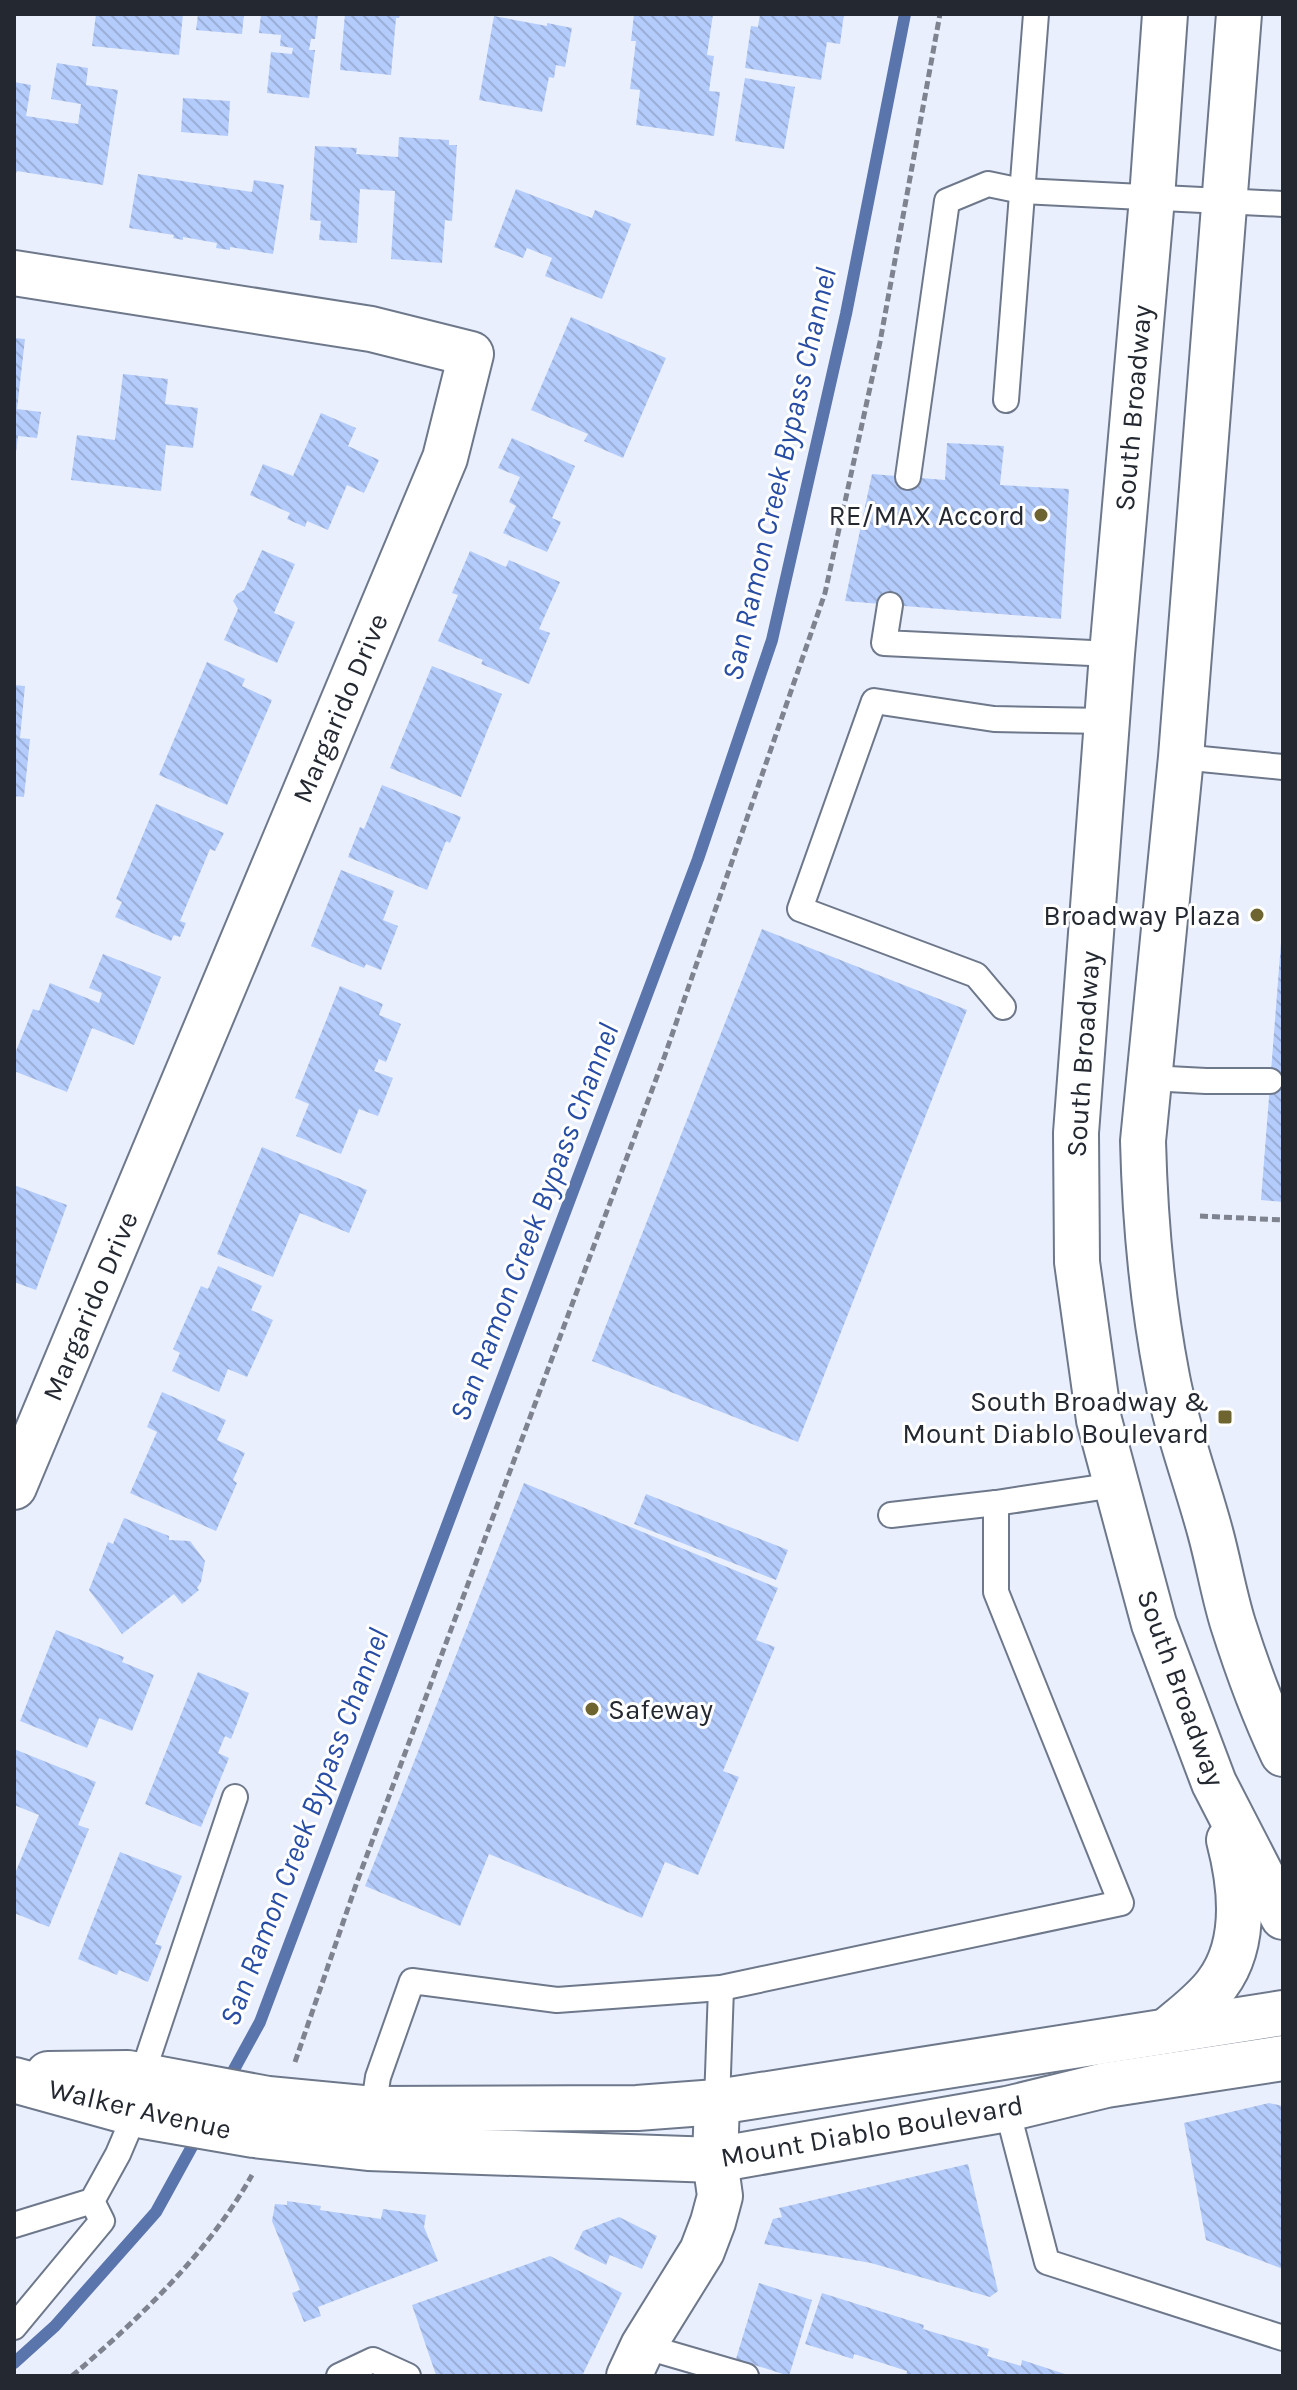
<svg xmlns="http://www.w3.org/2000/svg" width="1297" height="2390" font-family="Karla,sans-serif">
  <defs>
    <pattern id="building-back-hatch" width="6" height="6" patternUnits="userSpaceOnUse" patternTransform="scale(2)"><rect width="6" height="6" fill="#b4ccfb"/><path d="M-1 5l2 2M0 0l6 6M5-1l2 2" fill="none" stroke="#9bafd8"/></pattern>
  </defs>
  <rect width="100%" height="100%" fill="#e9effd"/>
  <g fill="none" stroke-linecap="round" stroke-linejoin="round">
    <g stroke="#5a74ac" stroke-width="12">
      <polyline points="226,2084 260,2022 698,859 772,640 846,314 905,14"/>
      <polyline points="14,2363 55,2326 156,2212 200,2132"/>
    </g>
  </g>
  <g fill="url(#building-back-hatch)">
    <polygon points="96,14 183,14 179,55 92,46"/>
    <polygon points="198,14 244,14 242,34 196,30"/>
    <polygon points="261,14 318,14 315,39 311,39 309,50 315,50 309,98 267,93 271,52 292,54 293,48 280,46 281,35 259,33"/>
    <polygon points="345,14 400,14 399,18 396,18 391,75 340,70"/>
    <polygon points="634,14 713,14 707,55 714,56 709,91 720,92 714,136 636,125 640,90 630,89 636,41 631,41"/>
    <polygon points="760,14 844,14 840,44 827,42 821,80 745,68 751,26 758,27"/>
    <polygon points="494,16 547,26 547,23 572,28 565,67 556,65 554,78 549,77 542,112 479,100"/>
    <polygon points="57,63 88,68 86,85 118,90 103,185 17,171 14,177 14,82 31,85 26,116 78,124 81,104 51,99"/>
    <polygon points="745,78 795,87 784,149 735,141"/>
    <polygon points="183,98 230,101 228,136 181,132"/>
    <polygon points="399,137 449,140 449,145 457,145 452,221 445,220 442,263 391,259 395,191 360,189 357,243 319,240 321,221 310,220 315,146 357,148 356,154 398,157"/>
    <polygon points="138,174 252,192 254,180 284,185 273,254 230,247 230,250 216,248 217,243 183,237 183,240 173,238 174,235 129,228"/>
    <polygon points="516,189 592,218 595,210 631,224 602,299 545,276 552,258 527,248 523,258 494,247"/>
    <polygon points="571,317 666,358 623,458 584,441 588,434 531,410"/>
    <polygon points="14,338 25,339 17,409 41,412 37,438 18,436 16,452 14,452"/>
    <polygon points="123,374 168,379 165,404 198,408 193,448 166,445 161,491 71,480 77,435 115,440"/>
    <polygon points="321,413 356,428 348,446 379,460 364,493 347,485 328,530 307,521 305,527 287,519 290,513 250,495 263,464 293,476"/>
    <polygon points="512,438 575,466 552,518 561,522 547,552 503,533 516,506 509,502 520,477 498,468"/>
    <polygon points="947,443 1004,446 1000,485 1069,489 1061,619 845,601 872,474 945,480"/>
    <polygon points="262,550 295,564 274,613 295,622 277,663 224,640 238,609 233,601 237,594 244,590"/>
    <polygon points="470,551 506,567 509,560 560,582 539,629 550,633 529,684 481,664 483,660 438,641 458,595 452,593"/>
    <polygon points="207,662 245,679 242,686 272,700 227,805 159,775"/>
    <polygon points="432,666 502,694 461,797 390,768"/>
    <polygon points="14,685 25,686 20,738 30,739 24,797 14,796"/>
    <polygon points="382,785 461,817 450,843 446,841 427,890 348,857 360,827 364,829"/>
    <polygon points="156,804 224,833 215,851 210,849 180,921 186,923 180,937 174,935 171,941 115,917 122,902 116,899"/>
    <polygon points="341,870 394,891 383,920 398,926 381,970 366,964 364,968 311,946"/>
    <polygon points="762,929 967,1010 798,1442 592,1361"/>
    <polygon points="1281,943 1283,943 1283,1202 1261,1200"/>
    <polygon points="103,954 161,977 134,1045 92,1028 67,1092 14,1071 14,1056 33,1009 39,1011 50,983 99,1003 102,993 89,988"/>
    <polygon points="340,986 383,1004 379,1015 401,1024 386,1062 379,1059 374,1071 393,1078 378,1116 359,1109 341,1154 296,1136 309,1104 295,1098"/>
    <polygon points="262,1147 367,1190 349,1233 300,1213 273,1277 217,1254"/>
    <polygon points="14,1185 67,1205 36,1290 14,1282"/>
    <polygon points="218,1266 262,1286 251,1310 273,1320 247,1377 228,1369 219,1392 172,1371 180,1353 173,1349 201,1286 208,1289"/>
    <polygon points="162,1392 226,1420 217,1440 245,1453 233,1480 237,1483 216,1531 130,1493 157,1432 147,1427"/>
    <polygon points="524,1483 778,1588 756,1640 775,1647 723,1771 739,1777 698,1875 665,1862 642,1918 489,1854 460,1926 365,1886"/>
    <polygon points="646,1494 788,1550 776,1580 634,1524"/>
    <polygon points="124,1518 169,1536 169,1540 190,1541 205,1561 201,1582 197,1588 199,1590 182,1604 174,1594 122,1634 89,1590 108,1542 113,1544"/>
    <polygon points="56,1630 124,1657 122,1662 154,1675 132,1731 99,1718 87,1748 20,1721"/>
    <polygon points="198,1672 249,1693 231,1739 225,1736 218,1753 229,1758 201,1827 145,1804"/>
    <polygon points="14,1749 96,1782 78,1825 89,1829 49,1927 14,1913 14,1876 39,1815 14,1805"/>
    <polygon points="120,1852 182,1876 155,1944 162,1946 148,1982 119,1970 117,1975 78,1959"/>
    <polygon points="1269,2103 1283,2106 1283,2269 1206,2240 1184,2123"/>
    <polygon points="968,2164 998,2291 990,2297 871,2263 764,2244 773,2219 782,2217 779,2208"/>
    <polygon points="287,2201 321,2206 320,2210 381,2219 383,2209 426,2215 424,2227 438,2261 318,2307 321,2316 304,2322 292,2293 300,2290 272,2221 275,2204 287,2205"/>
    <polygon points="619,2217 657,2236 642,2269 610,2255 606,2265 574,2249 583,2231"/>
    <polygon points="550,2256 622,2293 582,2376 436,2375 412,2305"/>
    <polygon points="759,2283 812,2300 789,2376 736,2359"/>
    <polygon points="822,2293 924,2325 923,2329 989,2349 987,2356 1021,2366 1022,2360 1071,2376 906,2376 907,2371 854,2354 853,2359 805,2344"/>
  </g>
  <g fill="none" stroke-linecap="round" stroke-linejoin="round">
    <g stroke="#6e788b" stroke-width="28">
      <g id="service">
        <polyline points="1006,400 1036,14"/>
        <polyline points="908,477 947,201 988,184 1022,191 1283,204"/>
        <polyline points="890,605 884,643 1112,654"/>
        <polyline points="1181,757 1283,767"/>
        <polyline points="1003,1007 976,975 800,909 874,701 994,719 1107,721"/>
        <polyline points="1149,1078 1206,1081 1270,1081"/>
        <polyline points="891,1515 996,1503 1115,1485"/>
        <polyline points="142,2075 235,1797"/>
        <polyline points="717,2102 721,1988"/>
        <polyline points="1007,2109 1047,2262 1283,2338"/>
        <polyline points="372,2117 378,2077 412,1981 557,2000 721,1988 1121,1903 996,1592 996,1503"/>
        <polyline points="14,2225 92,2201 118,2154 135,2114"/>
        <polyline points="14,2327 102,2221 92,2201"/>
        <polyline points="643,2346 746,2376"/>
        <polyline points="339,2376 373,2360 408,2376"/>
      </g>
    </g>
    <g stroke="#6e788b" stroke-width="48">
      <g id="minor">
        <polyline points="14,273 371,329 471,354 445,458 14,1487"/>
        <polyline points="629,2376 643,2346 702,2251 713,2222 720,2196 715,2160 717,2102"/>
      </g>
    </g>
    <g stroke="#6e788b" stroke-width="48">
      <g id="tertiary">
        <polyline points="48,2074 128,2073 268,2099 373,2109 637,2108 717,2102 1283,2013"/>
        <polyline points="14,2080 144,2116 254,2135 368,2148 715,2160 1007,2109 1106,2085 1283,2058"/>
      </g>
    </g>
    <g stroke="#6e788b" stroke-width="48">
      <g id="secondary">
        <polyline points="1165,14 1152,198 1112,654 1076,1133 1077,1262 1099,1420 1154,1624 1214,1783 1283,1917"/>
        <path d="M 1239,14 L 1181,757 L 1143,1141 C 1145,1221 1152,1299 1167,1377 C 1177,1431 1197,1482 1211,1535 C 1219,1565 1224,1595 1233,1624 C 1247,1668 1263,1712 1283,1754"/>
        <path d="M 1167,2031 C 1184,2016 1204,2002 1217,1984 C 1248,1943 1241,1886 1229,1840"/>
      </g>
    </g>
    <g stroke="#7f838f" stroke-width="5" stroke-dasharray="8 4" stroke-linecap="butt">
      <polyline points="1200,1216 1283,1220"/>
      <polyline points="295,2062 357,1882 665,1055 825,593 880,342 940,14"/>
      <path d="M 72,2376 C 140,2318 208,2253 252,2175"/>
    </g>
    <use href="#service" stroke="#fff" stroke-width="24"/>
    <use href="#minor" stroke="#fff" stroke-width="44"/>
    <use href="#tertiary" stroke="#fff" stroke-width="44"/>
    <use href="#secondary" stroke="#fff" stroke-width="44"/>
  </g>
  <g fill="#6d6430" stroke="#fff" stroke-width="3">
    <circle cx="1041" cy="515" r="8"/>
    <circle cx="1257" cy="915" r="8"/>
    <rect x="1217" y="1409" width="16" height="16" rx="4"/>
    <circle cx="592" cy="1709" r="8"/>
  </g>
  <g text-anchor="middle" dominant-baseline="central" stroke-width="6" stroke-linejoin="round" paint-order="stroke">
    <g font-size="28" fill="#242831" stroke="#fff">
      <text transform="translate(1133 408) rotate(-85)">South Broadway</text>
      <text transform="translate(340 708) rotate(-67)">Margarido Drive</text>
      <text transform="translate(1083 1054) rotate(-86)">South Broadway</text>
      <text transform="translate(90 1306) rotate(-67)">Margarido Drive</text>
      <text transform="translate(1181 1688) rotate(70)">South Broadway</text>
      <text transform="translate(140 2109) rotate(13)">Walker Avenue</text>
      <text transform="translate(872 2131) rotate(-10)">Mount Diablo Boulevard</text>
    </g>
    <g font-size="28" fill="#242831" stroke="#fff" text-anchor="end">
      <text x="1025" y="515">RE/MAX Accord</text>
      <text x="1241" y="915">Broadway Plaza</text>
      <text x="1209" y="1401">South Broadway &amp;<tspan x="1209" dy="32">Mount Diablo Boulevard</tspan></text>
      <text x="608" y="1709" text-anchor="start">Safeway</text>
    </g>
    <g font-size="30" font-style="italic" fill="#274ca4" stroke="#fff">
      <text transform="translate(779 474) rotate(-77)">San Ramon Creek Bypass Channel</text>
      <text transform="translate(534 1222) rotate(-69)">San Ramon Creek Bypass Channel</text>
      <text transform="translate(304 1827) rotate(-69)">San Ramon Creek Bypass Channel</text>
    </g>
  </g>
  <rect width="1297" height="2390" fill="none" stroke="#242831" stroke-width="32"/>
</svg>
